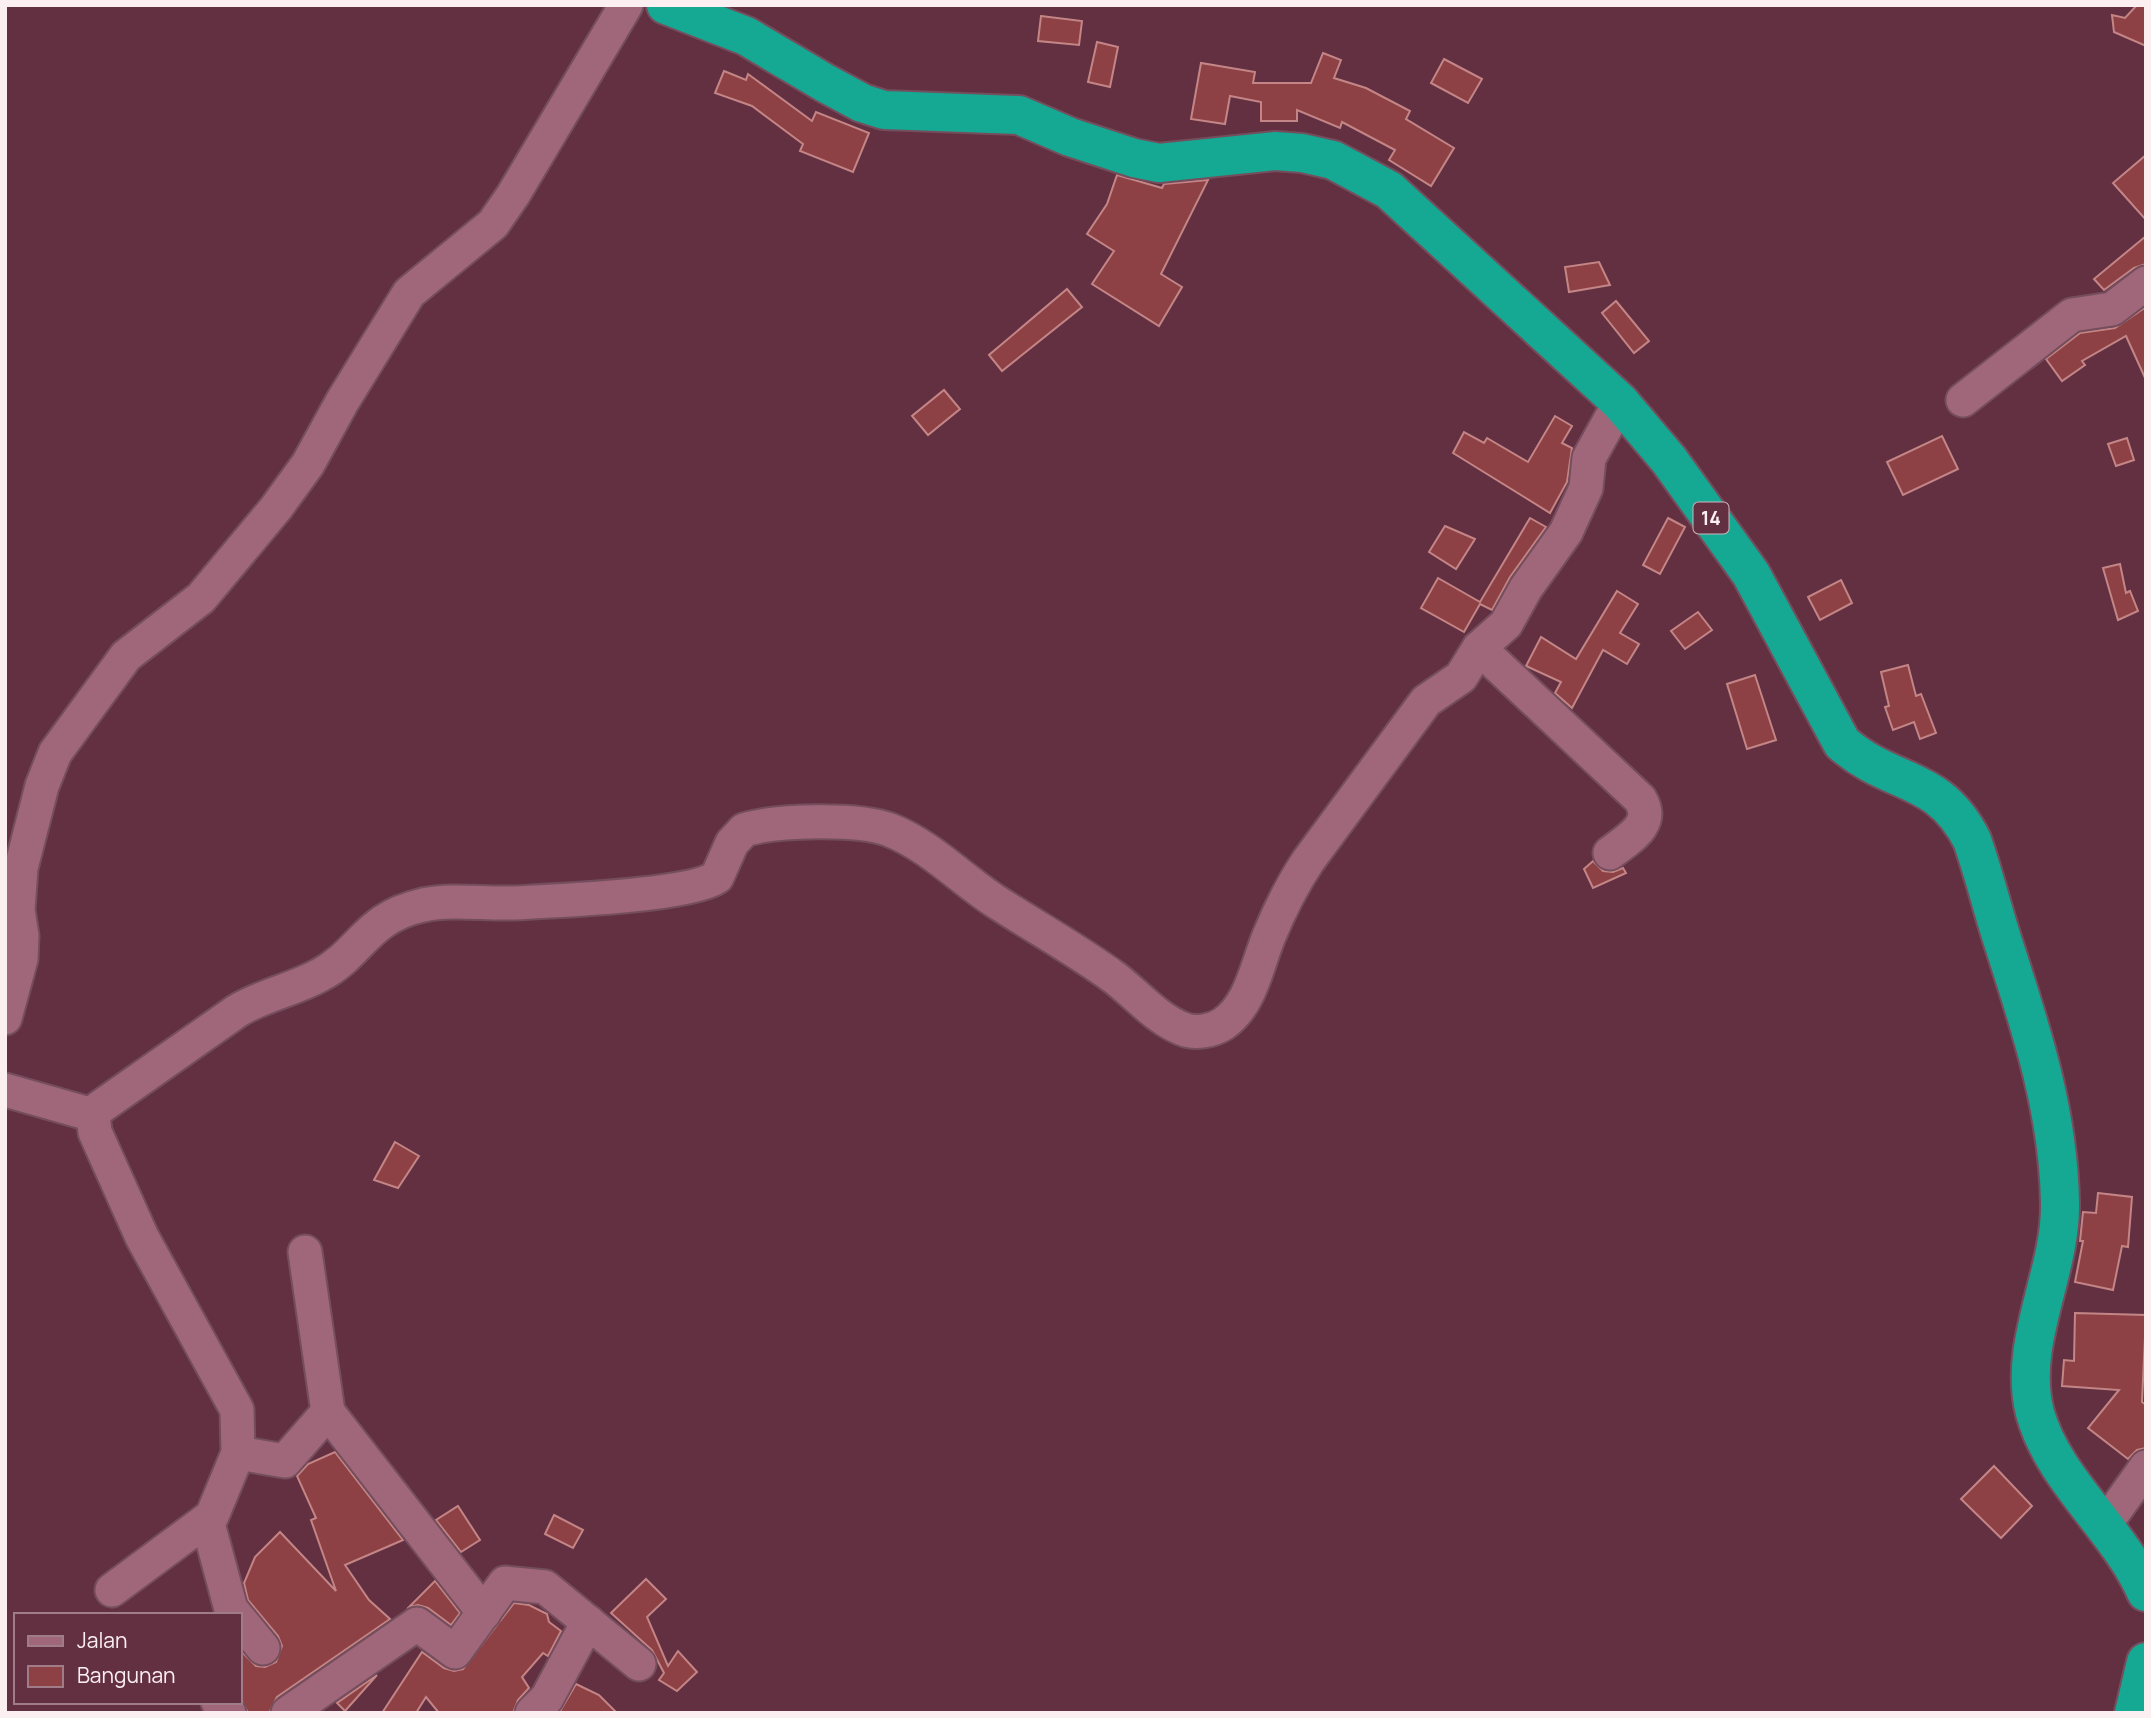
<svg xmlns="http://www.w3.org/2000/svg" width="2151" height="1718" font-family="Manrope,sans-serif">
  <rect width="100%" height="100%" fill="#633042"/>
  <g fill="#8d4145" stroke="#c48586" stroke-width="2">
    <polygon points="2137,5 2146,5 2146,46 2114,32 2112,15 2125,18"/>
    <polygon points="1041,16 1082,21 1079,45 1038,41"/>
    <polygon points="1097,42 1118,47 1110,87 1088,82"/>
    <polygon points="1323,53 1341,60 1334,78 1366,88 1410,111 1406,119 1454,148 1431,186 1389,160 1395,150 1342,122 1340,128 1297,110 1297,121 1261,121 1261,102 1230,96 1225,124 1191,119 1201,63 1255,72 1253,83 1311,83"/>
    <polygon points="1444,59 1482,79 1468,103 1431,83"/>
    <polygon points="724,71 746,80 748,74 812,121 816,112 869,133 853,172 800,151 803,144 752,106 715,93"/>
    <polygon points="2146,155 2146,220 2113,183"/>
    <polygon points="1117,175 1162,188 1164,184 1208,180 1161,274 1182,287 1159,326 1092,284 1114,251 1087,234 1107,204"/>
    <polygon points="2146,236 2146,264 2134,268 2104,290 2094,279"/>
    <polygon points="1599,262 1610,285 1569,292 1565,267"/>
    <polygon points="1067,289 1082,307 1002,371 989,355"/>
    <polygon points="1616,301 1649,341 1634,353 1602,313"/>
    <polygon points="2146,307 2146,380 2126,336 2082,361 2085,365 2062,381 2046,359 2080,333 2115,328"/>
    <polygon points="944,390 960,409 928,435 912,416"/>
    <polygon points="1555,416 1572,426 1562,443 1572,448 1567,482 1550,513 1453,453 1464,432 1484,443 1487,438 1528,462"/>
    <polygon points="1942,436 1958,469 1903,495 1887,462"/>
    <polygon points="2127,438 2134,460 2116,466 2108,444"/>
    <polygon points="1530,518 1546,527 1510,577 1492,610 1480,604 1464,632 1421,608 1438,578 1480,602"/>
    <polygon points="1668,518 1685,527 1660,574 1643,565"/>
    <polygon points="1445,526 1475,539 1456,569 1429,552"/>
    <polygon points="2120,564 2126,593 2130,591 2138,611 2118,620 2103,568"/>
    <polygon points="1841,580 1852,603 1820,620 1808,597"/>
    <polygon points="1617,591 1638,604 1620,633 1639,644 1627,664 1603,650 1572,708 1555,693 1561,682 1526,666 1541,637 1576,659"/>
    <polygon points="1698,612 1712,630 1685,649 1671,631"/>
    <polygon points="1908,665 1916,696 1921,694 1936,733 1920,739 1914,722 1893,730 1885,707 1889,706 1881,672"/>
    <polygon points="1755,675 1776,740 1747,749 1727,684"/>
    <polygon points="1593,861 1603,871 1613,872 1623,868 1626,873 1593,888 1584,869"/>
    <polygon points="395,1142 419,1156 398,1188 374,1180"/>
    <polygon points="2098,1193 2132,1197 2128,1247 2122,1246 2113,1290 2075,1282 2083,1241 2080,1241 2083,1212 2096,1213"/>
    <polygon points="2075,1313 2146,1315 2142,1402 2146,1405 2146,1448 2137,1450 2128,1459 2088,1428 2119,1390 2062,1386 2064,1360 2074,1361"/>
    <polygon points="335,1452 403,1540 345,1565 369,1600 390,1619 277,1697 269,1713 248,1713 240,1697 240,1650 256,1666 265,1667 276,1662 282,1646 278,1636 248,1600 244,1583 255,1557 280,1532 336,1591 311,1520 316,1518 297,1476 308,1464"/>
    <polygon points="1994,1466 2032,1506 2001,1538 1961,1499"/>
    <polygon points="458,1506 480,1540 461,1552 436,1520"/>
    <polygon points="554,1515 583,1530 573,1548 545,1534"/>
    <polygon points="646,1579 666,1599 647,1617 668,1666 678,1651 697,1672 677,1691 659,1680 664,1673 652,1650 611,1613"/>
    <polygon points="435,1581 460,1613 451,1625 428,1608 418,1605 409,1607"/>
    <polygon points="514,1603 529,1605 547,1614 549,1622 561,1631 548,1656 543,1653 522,1677 529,1688 518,1700 513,1713 439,1713 426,1697 416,1713 382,1713 422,1652 444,1668 454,1671 463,1669"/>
    <polygon points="377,1675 345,1711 337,1703"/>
    <polygon points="576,1684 599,1695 617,1713 559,1713"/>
  </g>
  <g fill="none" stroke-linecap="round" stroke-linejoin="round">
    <g stroke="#754e5d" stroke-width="37">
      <g id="minor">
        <polyline points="1963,400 2072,315 2112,309 2146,283"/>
        <path d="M 1479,648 L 1640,799 C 1656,825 1628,839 1610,853"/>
        <polyline points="5,1018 21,959 22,936 18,910 21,868 42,786 55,753 126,656 201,598 276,508 308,464 342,402 409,293 493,224 513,195 626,5"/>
        <polyline points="5,1090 93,1115"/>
        <polyline points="305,1252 328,1412 484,1613"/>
        <polyline points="238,1453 285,1461 328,1412"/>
        <polyline points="207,1520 231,1609 236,1615"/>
        <polyline points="2104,1526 2146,1467"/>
        <path d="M 112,1590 L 212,1516 L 238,1453 L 237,1410 L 142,1237 L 95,1132 L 93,1115 L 99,1108 L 237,1011 C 263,995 293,990 320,975 C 362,953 365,918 423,905 C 453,899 483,904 513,903 C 552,901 690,896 717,877 L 732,843 L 744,830 C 776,820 859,818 890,830 C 930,846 960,878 995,901 C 1035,927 1077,950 1115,978 C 1137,995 1157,1019 1183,1029 C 1195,1034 1212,1031 1223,1024 C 1251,1005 1257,965 1269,936 C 1280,909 1292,885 1308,861 L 1426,701 L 1461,677 L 1479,648 L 1506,624 L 1526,588 L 1566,532 L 1586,488 L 1589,458 L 1620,402"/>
        <polyline points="240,1620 263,1648"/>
        <polyline points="218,1702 229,1713"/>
        <polyline points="288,1713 417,1624 455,1652 505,1583 545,1587 639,1664"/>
        <polyline points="532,1713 547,1698 588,1622"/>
      </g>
    </g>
    <g stroke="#754e5d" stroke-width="42">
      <g id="highway">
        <path d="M 666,5 L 746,36 L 825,83 L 862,103 L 884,110 L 1019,115 L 1070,137 L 1134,158 L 1159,163 L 1275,151 L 1302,153 L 1333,160 L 1389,190 L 1620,402 L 1669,460 L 1751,574 L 1842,743 C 1892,787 1938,773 1972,840 C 1984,874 1992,908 2003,942 C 2031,1028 2059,1113 2060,1204 C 2061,1273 2017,1344 2035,1413 C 2054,1481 2118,1528 2146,1592"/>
        <polyline points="2134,1713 2146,1662"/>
      </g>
    </g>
    <use href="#minor" stroke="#a0677a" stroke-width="33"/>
    <use href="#highway" stroke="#15a892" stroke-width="38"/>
  </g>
  <g text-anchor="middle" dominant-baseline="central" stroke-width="7" stroke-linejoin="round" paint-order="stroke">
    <rect fill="#633042" stroke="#ceb6bd" stroke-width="2" x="1693.5" y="502.5" width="35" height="31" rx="5"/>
    <g font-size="19" font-weight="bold" fill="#fceff2">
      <text x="1711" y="518">14</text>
    </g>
  </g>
  <rect width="2151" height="1718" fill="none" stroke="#fceff2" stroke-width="14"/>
  <rect x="14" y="1613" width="228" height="91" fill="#633042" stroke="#a07c88" stroke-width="2"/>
  <rect x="28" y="1636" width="35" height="10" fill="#a0677a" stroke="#a07c88" stroke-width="2"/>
  <text x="77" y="1648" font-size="21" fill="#fceff2">Jalan</text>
  <rect x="28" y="1666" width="35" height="21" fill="#8d4145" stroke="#a07c88" stroke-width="2"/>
  <text x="77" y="1683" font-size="21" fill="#fceff2">Bangunan</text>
</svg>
